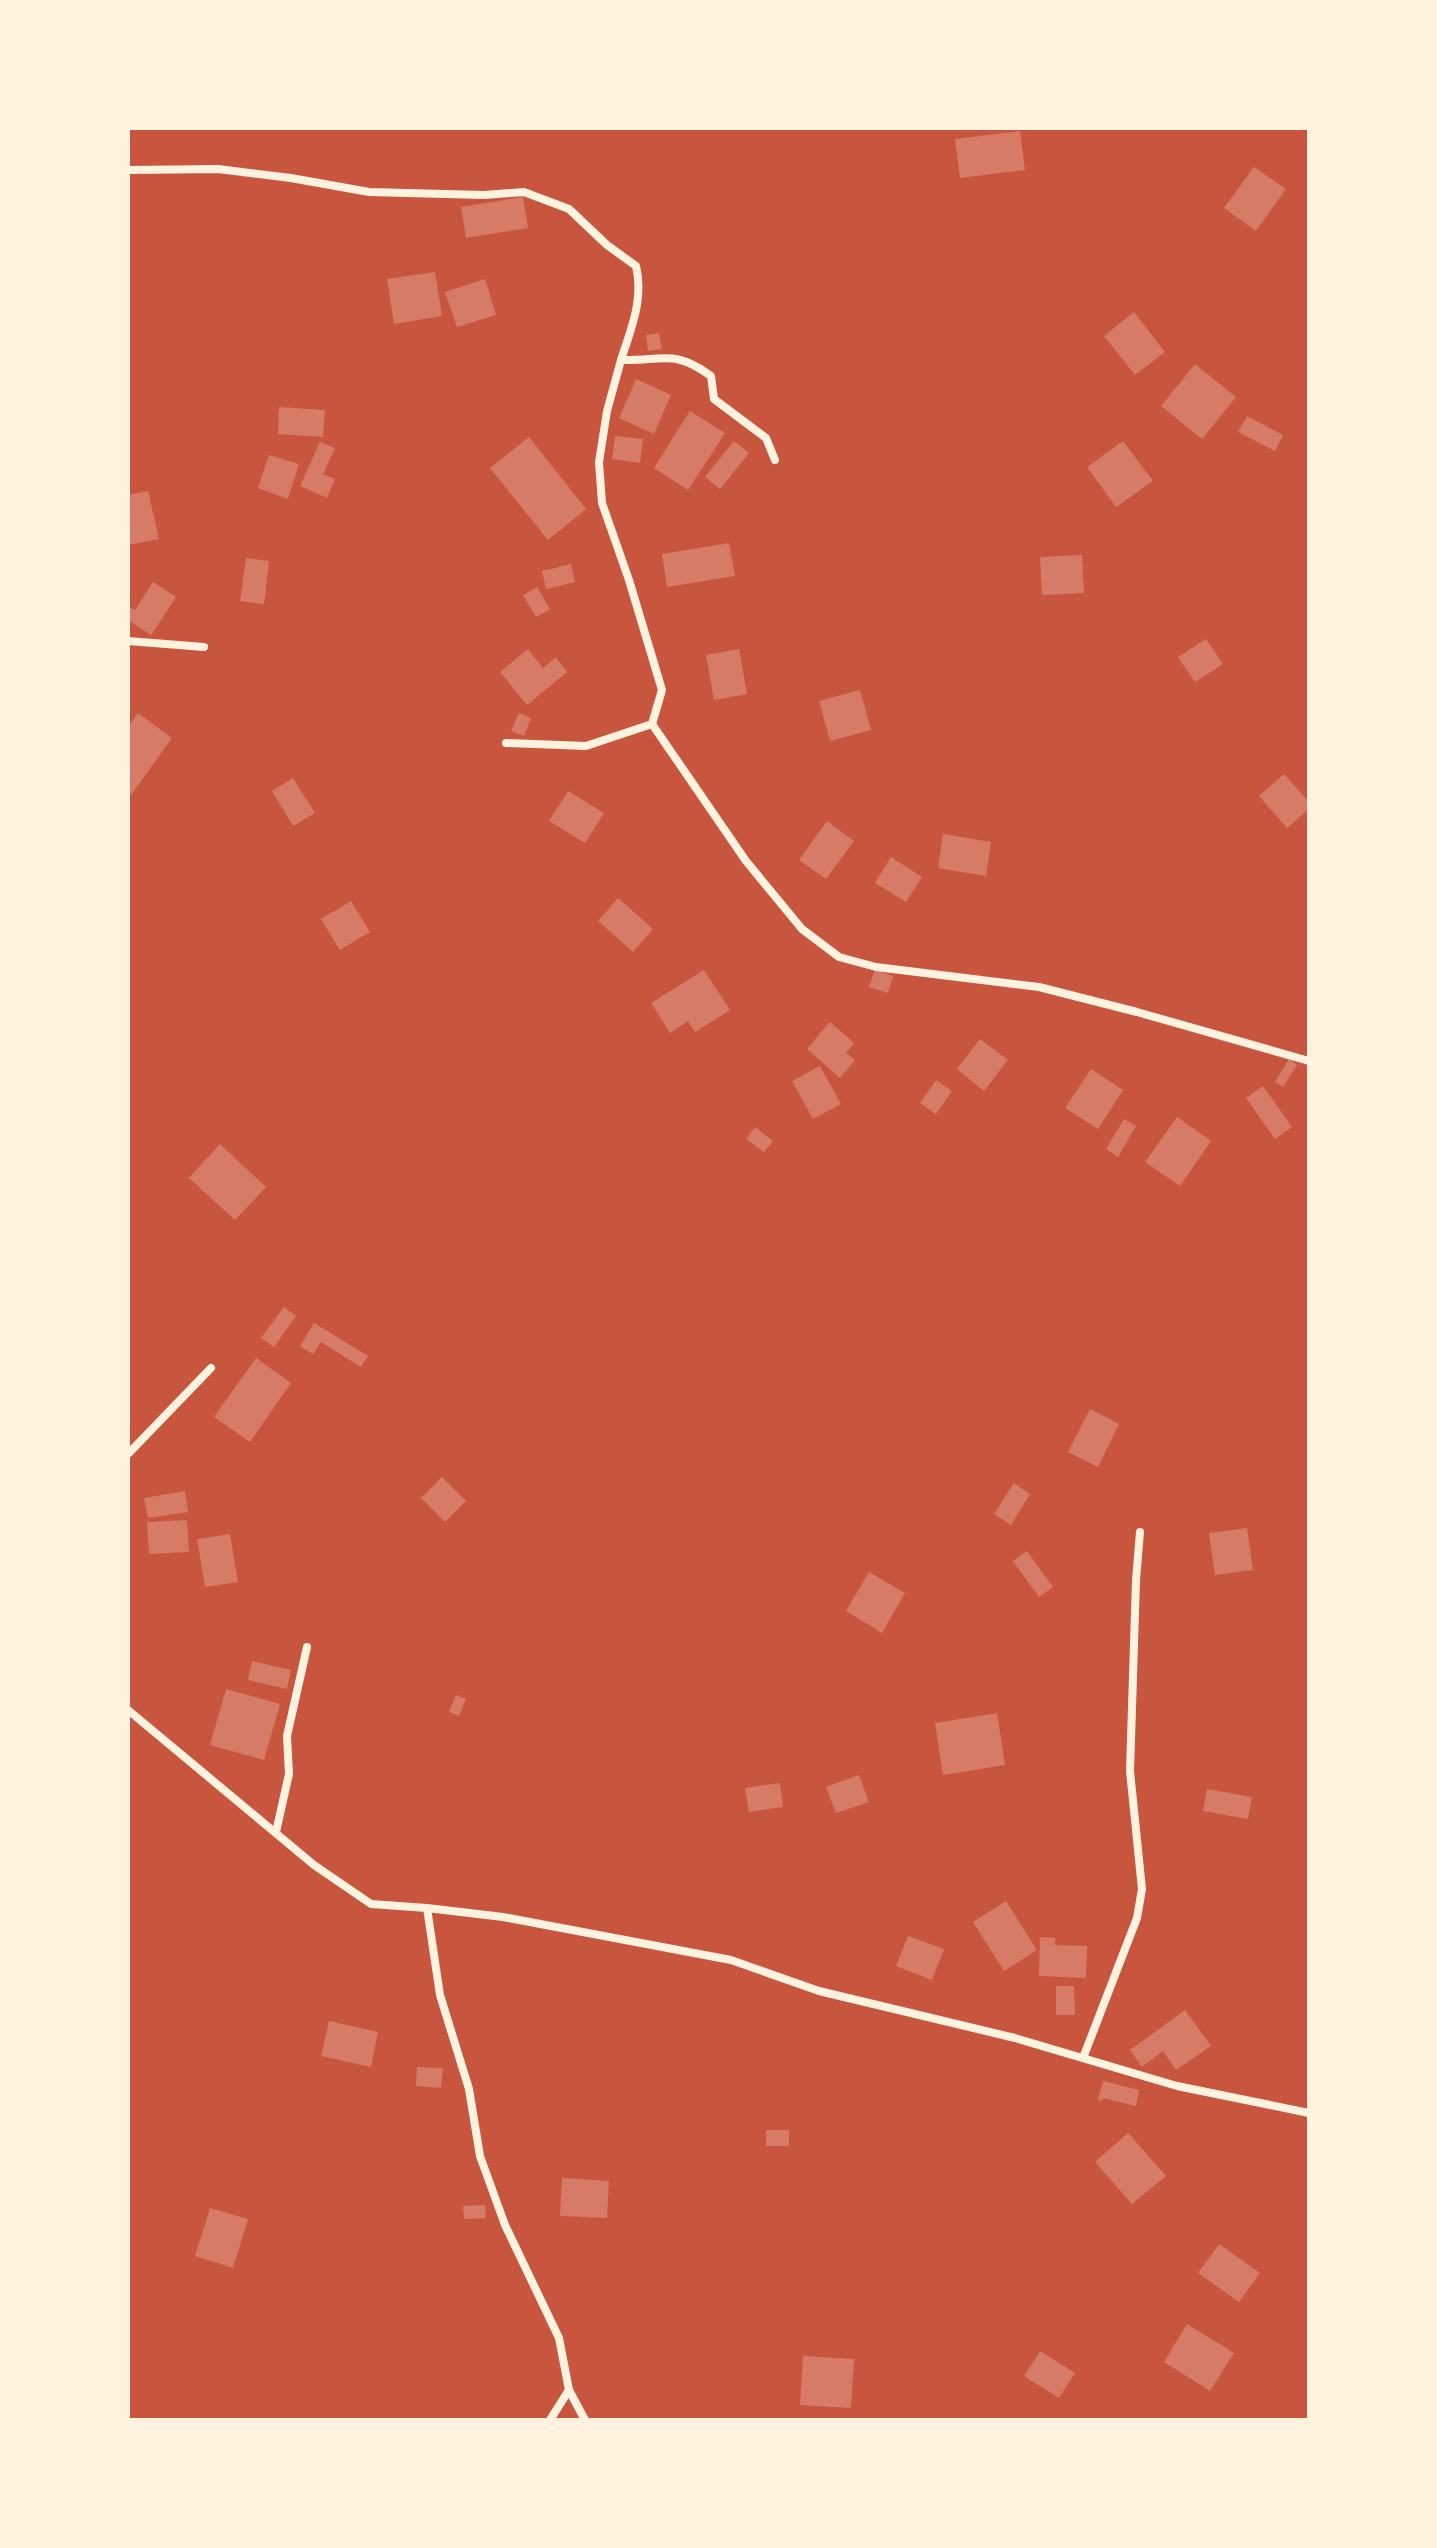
<svg xmlns="http://www.w3.org/2000/svg" width="1437" height="2548" font-family="'Source Sans 3',sans-serif">
  <rect width="100%" height="100%" fill="#c8553d"/>
  <g fill="#d67c66">
    <polygon points="1020,131 1025,170 960,178 955,139"/>
    <polygon points="1254,167 1286,189 1256,231 1224,208"/>
    <polygon points="523,197 528,228 466,238 461,207"/>
    <polygon points="435,272 442,316 394,324 387,279"/>
    <polygon points="485,279 496,315 457,327 445,292"/>
    <polygon points="1134,312 1165,352 1135,375 1104,336"/>
    <polygon points="659,333 662,349 648,351 646,335"/>
    <polygon points="1195,364 1236,397 1202,439 1161,406"/>
    <polygon points="636,379 671,395 654,434 619,418"/>
    <polygon points="279,407 325,410 323,437 278,434"/>
    <polygon points="690,411 725,433 688,490 654,468"/>
    <polygon points="1247,416 1283,435 1275,451 1238,432"/>
    <polygon points="615,436 643,439 640,463 612,459"/>
    <polygon points="529,437 586,509 548,540 490,468"/>
    <polygon points="734,441 749,453 720,489 705,477"/>
    <polygon points="1123,441 1153,481 1116,507 1087,467"/>
    <polygon points="320,442 335,448 323,474 335,479 327,498 300,486"/>
    <polygon points="269,455 299,464 288,499 258,488"/>
    <polygon points="148,491 159,539 128,545 128,495"/>
    <polygon points="729,543 735,576 667,587 662,554"/>
    <polygon points="1082,555 1084,593 1042,595 1040,557"/>
    <polygon points="246,558 269,561 264,604 240,601"/>
    <polygon points="571,564 575,582 546,589 542,571"/>
    <polygon points="153,582 176,597 151,635 128,620 128,606 135,610"/>
    <polygon points="537,587 550,609 536,617 523,595"/>
    <polygon points="1206,639 1223,664 1195,682 1178,657"/>
    <polygon points="528,649 543,668 556,657 567,672 527,705 500,672"/>
    <polygon points="739,649 747,694 714,700 706,655"/>
    <polygon points="860,690 871,730 830,741 819,701"/>
    <polygon points="138,713 172,738 131,795 128,793 128,726"/>
    <polygon points="519,713 531,718 524,736 511,731"/>
    <polygon points="1284,774 1309,802 1309,809 1287,828 1259,796"/>
    <polygon points="293,778 315,813 293,826 272,791"/>
    <polygon points="568,791 604,813 585,843 549,821"/>
    <polygon points="827,821 854,841 826,879 799,860"/>
    <polygon points="943,834 991,842 986,876 938,868"/>
    <polygon points="891,857 922,877 906,902 875,883"/>
    <polygon points="618,898 653,929 633,952 598,921"/>
    <polygon points="351,901 370,932 340,950 321,919"/>
    <polygon points="704,970 730,1010 695,1032 688,1021 670,1033 651,1003"/>
    <polygon points="875,970 893,976 888,993 869,987"/>
    <polygon points="830,1022 854,1043 846,1053 855,1060 840,1078 807,1049"/>
    <polygon points="980,1039 1008,1060 984,1091 957,1069"/>
    <polygon points="1289,1059 1297,1065 1283,1087 1275,1082"/>
    <polygon points="820,1066 841,1104 813,1119 792,1081"/>
    <polygon points="1091,1069 1123,1090 1098,1129 1065,1108"/>
    <polygon points="936,1080 952,1091 936,1114 920,1103"/>
    <polygon points="1263,1086 1292,1127 1275,1139 1246,1098"/>
    <polygon points="1177,1117 1211,1141 1180,1186 1145,1162"/>
    <polygon points="1124,1119 1136,1126 1118,1157 1106,1149"/>
    <polygon points="755,1127 773,1141 764,1152 746,1139"/>
    <polygon points="220,1144 266,1187 235,1220 189,1178"/>
    <polygon points="284,1307 296,1316 274,1347 261,1338"/>
    <polygon points="314,1323 368,1356 361,1367 321,1342 313,1354 300,1346"/>
    <polygon points="256,1358 291,1383 250,1442 214,1417"/>
    <polygon points="1090,1409 1119,1424 1098,1467 1068,1452"/>
    <polygon points="442,1477 466,1501 445,1522 421,1498"/>
    <polygon points="1014,1483 1030,1494 1011,1525 994,1514"/>
    <polygon points="185,1491 188,1512 148,1518 144,1498"/>
    <polygon points="187,1520 189,1552 149,1554 147,1522"/>
    <polygon points="1247,1528 1253,1570 1215,1575 1209,1533"/>
    <polygon points="230,1534 238,1582 205,1587 197,1539"/>
    <polygon points="1027,1551 1053,1587 1039,1597 1013,1561"/>
    <polygon points="869,1572 905,1593 882,1633 846,1611"/>
    <polygon points="252,1661 291,1670 287,1689 248,1680"/>
    <polygon points="226,1689 280,1704 264,1760 210,1745"/>
    <polygon points="456,1695 466,1699 459,1716 449,1712"/>
    <polygon points="997,1713 1005,1765 943,1775 935,1723"/>
    <polygon points="859,1775 869,1802 836,1813 826,1787"/>
    <polygon points="780,1783 783,1807 749,1812 745,1788"/>
    <polygon points="1207,1789 1252,1797 1248,1819 1203,1811"/>
    <polygon points="1006,1901 1037,1950 1004,1971 973,1922"/>
    <polygon points="908,1936 944,1949 932,1980 896,1966"/>
    <polygon points="1040,1937 1055,1938 1055,1945 1087,1946 1086,1978 1039,1976"/>
    <polygon points="1056,1986 1074,1986 1075,2015 1056,2015"/>
    <polygon points="1185,2010 1211,2046 1176,2070 1163,2051 1142,2067 1130,2050"/>
    <polygon points="329,2021 378,2032 371,2067 321,2056"/>
    <polygon points="417,2067 443,2068 441,2088 416,2086"/>
    <polygon points="1103,2081 1139,2090 1136,2106 1103,2098 1102,2101 1098,2100"/>
    <rect x="766" y="2130" width="23" height="16"/>
    <polygon points="1128,2133 1166,2176 1132,2204 1095,2162"/>
    <polygon points="562,2178 609,2181 607,2218 560,2216"/>
    <polygon points="485,2205 486,2218 464,2219 463,2206"/>
    <polygon points="210,2208 248,2219 233,2268 195,2256"/>
    <polygon points="1219,2244 1260,2273 1239,2302 1198,2273"/>
    <polygon points="1187,2324 1234,2353 1210,2391 1164,2362"/>
    <polygon points="1040,2351 1075,2373 1059,2398 1024,2376"/>
    <polygon points="803,2356 854,2359 851,2408 800,2405"/>
  </g>
  <g fill="none" stroke-linecap="round" stroke-linejoin="round">
    <g stroke="#fff3e0" stroke-width="8">
      <path d="M 128,170 L 218,169 L 291,178 L 369,192 L 484,195 L 524,192 L 569,209 L 607,245 L 636,266 C 644,299 631,329 621,360 C 663,361 674,349 711,376 L 714,399 L 766,438 L 775,460"/>
      <polyline points="621,360 607,411 599,462 602,503 629,580 662,690 652,724 746,861 802,929 839,957 876,967 1039,987 1137,1012 1309,1061"/>
      <polyline points="128,641 204,647"/>
      <polyline points="506,743 586,746 652,724"/>
      <polyline points="128,1454 211,1368"/>
      <polyline points="128,1710 314,1865 371,1904 427,1908 503,1917 731,1960 819,1991 1015,2038 1177,2086 1309,2113"/>
      <polyline points="276,1832 289,1774 287,1736 307,1647"/>
      <polyline points="427,1908 440,1995 469,2089 480,2156 505,2225 559,2338 569,2390 585,2420"/>
      <polyline points="1083,2058 1137,1918 1142,1889 1130,1771 1136,1580 1140,1532"/>
      <polyline points="550,2420 569,2390"/>
    </g>
  </g>
  <rect width="1437" height="2548" fill="none" stroke="#fff3e0" stroke-width="260"/>
</svg>
